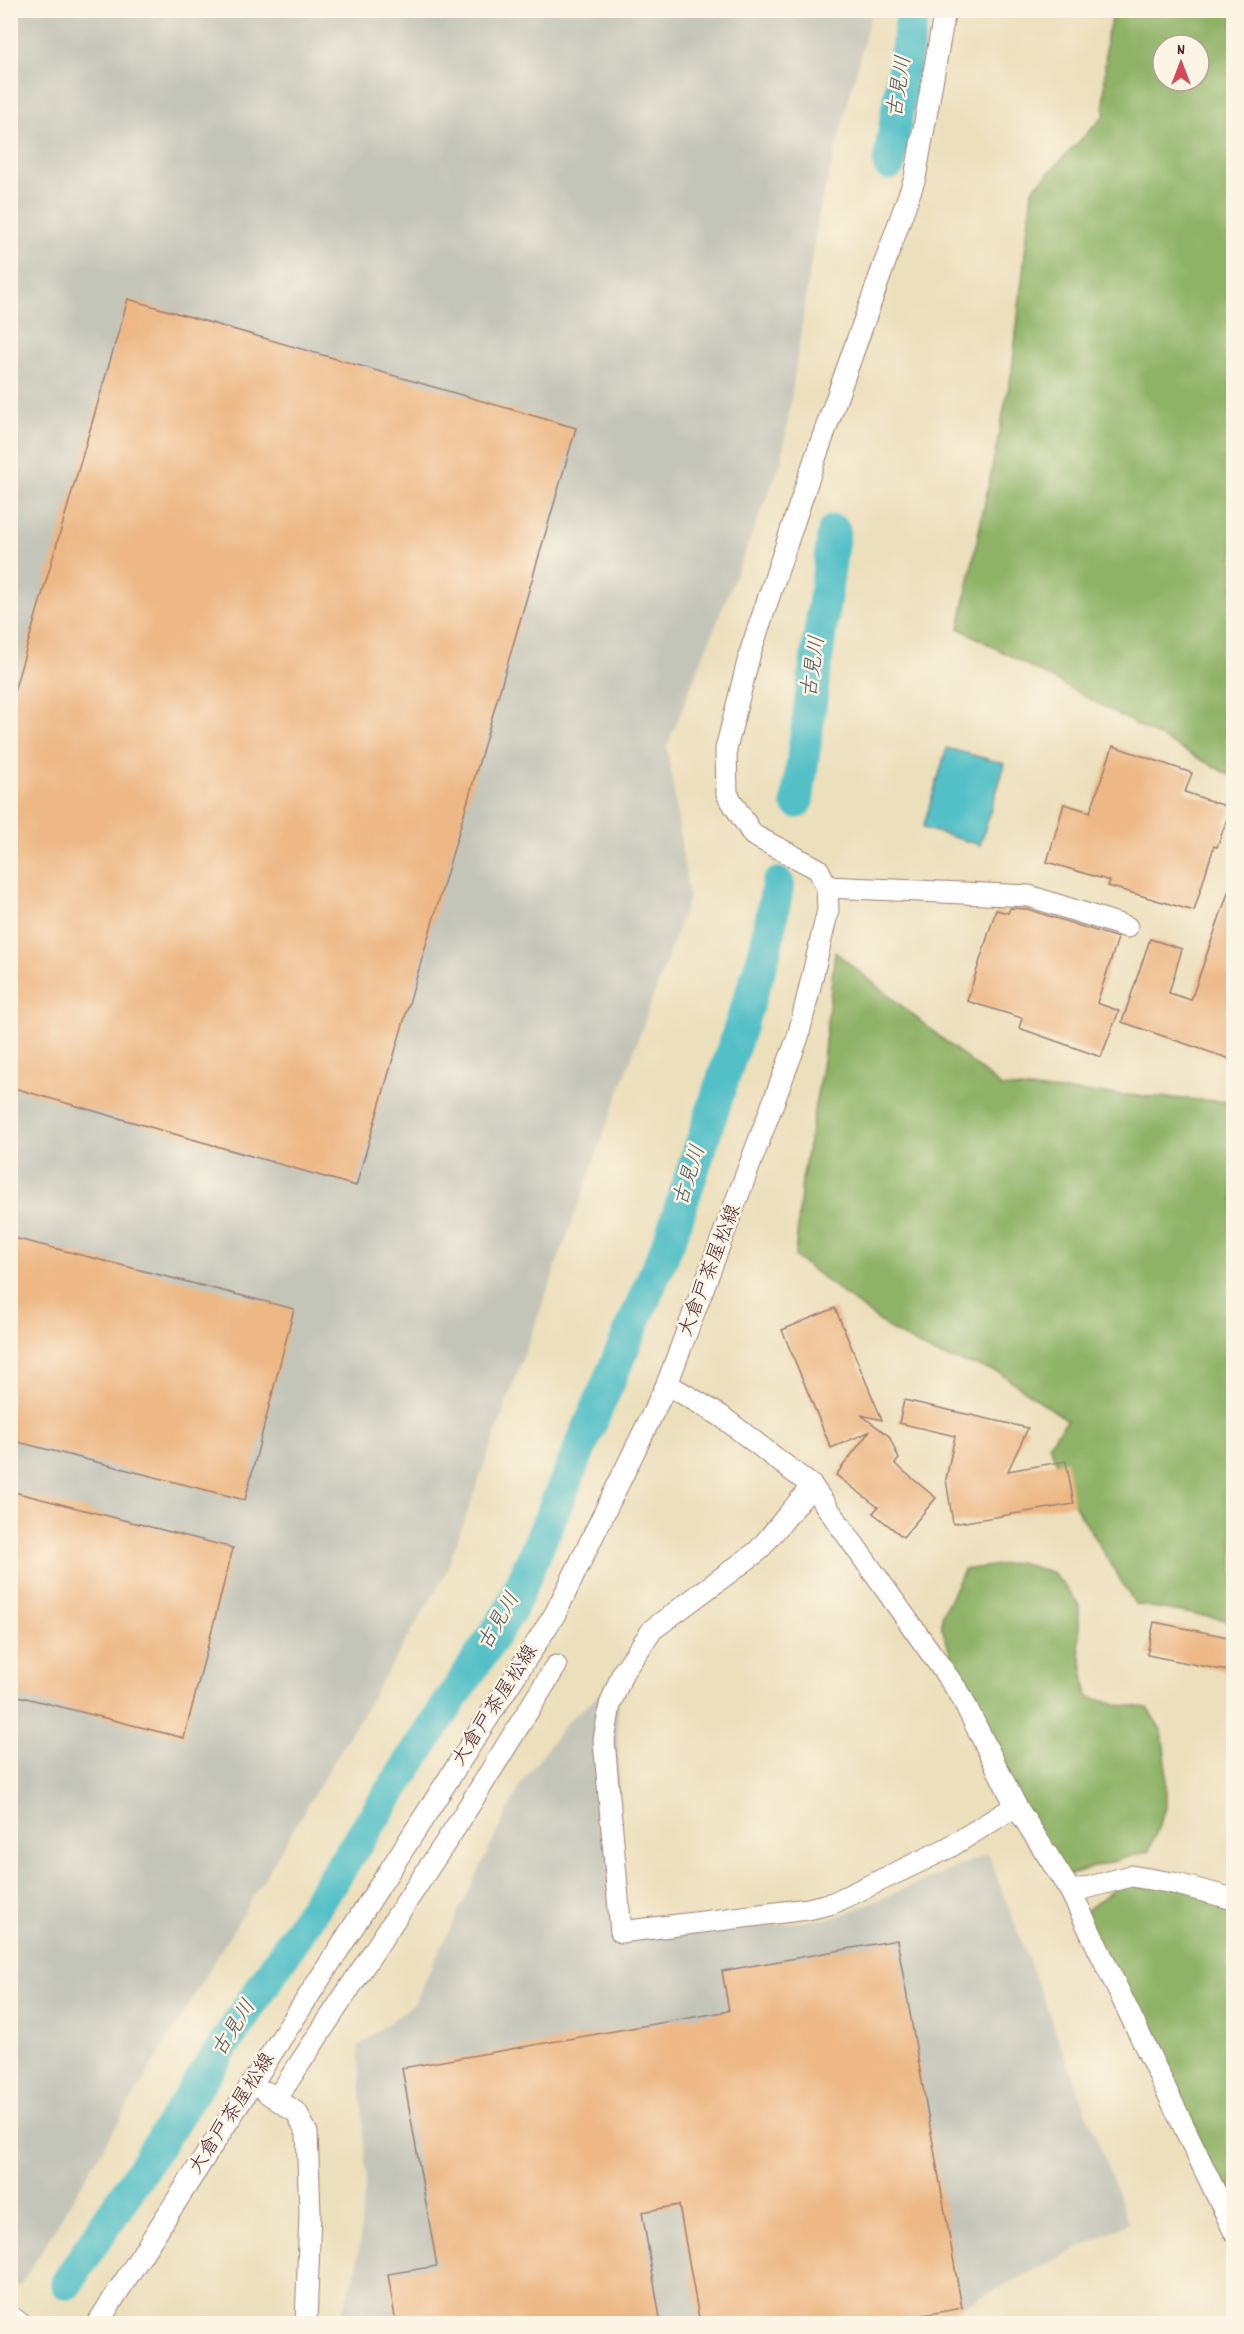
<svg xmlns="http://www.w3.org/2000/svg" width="1244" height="2334" font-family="Dekko,'Klee One',sans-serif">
  <rect width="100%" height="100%" fill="#fcf5e5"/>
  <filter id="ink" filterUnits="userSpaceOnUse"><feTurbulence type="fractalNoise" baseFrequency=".0167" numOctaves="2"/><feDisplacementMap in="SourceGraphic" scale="12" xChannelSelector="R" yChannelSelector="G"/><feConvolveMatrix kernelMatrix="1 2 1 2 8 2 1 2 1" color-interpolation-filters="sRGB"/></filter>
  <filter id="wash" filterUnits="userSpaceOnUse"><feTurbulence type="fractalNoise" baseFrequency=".008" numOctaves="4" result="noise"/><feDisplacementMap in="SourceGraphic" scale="24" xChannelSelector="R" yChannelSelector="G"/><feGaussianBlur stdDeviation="1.35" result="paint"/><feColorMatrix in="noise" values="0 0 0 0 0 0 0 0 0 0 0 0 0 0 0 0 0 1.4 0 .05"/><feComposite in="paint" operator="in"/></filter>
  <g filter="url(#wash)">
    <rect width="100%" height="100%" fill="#ecdfbc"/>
    <g fill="#c4c5b9">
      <polygon points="11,11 872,11 818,216 782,460 667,746 689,898 444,1577 20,2287 11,2281"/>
      <polygon points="617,1680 621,1932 706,1934 837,1917 988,1854 1129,2223 929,2323 338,2324 357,2268 366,2175 358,2046 414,2004 520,1785 567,1722"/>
    </g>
    <g fill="#8eb266" stroke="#6c6848" stroke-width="1.5" fill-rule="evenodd">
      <path d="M 1115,11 L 1233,11 L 1233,83 L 1227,99 L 1234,179 L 1233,777 L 959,628 L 1012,371 L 1032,190 L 1104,116 L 1106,37 ZM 1163,45 L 1199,45 L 1199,81 L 1163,81 Z"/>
      <polygon points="835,952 1002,1087 1233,1102 1233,1621 1135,1604 1074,1504 1049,1444 1067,1420 998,1372 937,1355 891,1330 795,1257 802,1180 823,1061"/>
      <polygon points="1019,1562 1053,1573 1079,1604 1079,1646 1088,1697 1119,1705 1148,1708 1162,1732 1166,1763 1166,1808 1149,1851 1054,1879 1010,1808 992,1731 964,1683 951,1655 942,1628 942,1615 964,1570"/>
      <polygon points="1131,1876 1233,1899 1233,2231 1082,1914"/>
    </g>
    <polygon fill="#52c0c7" stroke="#4e7079" stroke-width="1.5" points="947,748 1005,764 980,845 923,828"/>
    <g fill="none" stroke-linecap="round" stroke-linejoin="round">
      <g stroke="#52c0c7" stroke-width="33">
        <polyline points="889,164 913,10"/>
        <polyline points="797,802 834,531"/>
        <polyline points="67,2283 511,1609 671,1236 764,955 778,884"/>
      </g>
    </g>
    <g id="blocks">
      <g fill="#edb885">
        <polygon points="128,299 576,428 356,1186 10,1087 10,705"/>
        <polygon points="1113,746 1192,773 1185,792 1231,808 1217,847 1214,846 1194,911 1108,886 1110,881 1047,862 1064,804 1090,812"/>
        <polygon points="1231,884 1233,885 1233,1060 1122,1022 1150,939 1182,949 1169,993 1191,1000"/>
        <polygon points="1010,908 1027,909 1118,938 1097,1003 1119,1011 1101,1057 1019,1028 1022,1018 967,1001 996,910 1008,913"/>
        <polygon points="10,1237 294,1309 245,1500 10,1440"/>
        <polygon points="835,1308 882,1420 861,1415 889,1436 899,1459 895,1464 936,1498 903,1537 873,1513 878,1507 836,1475 869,1432 831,1448 782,1330"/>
        <polygon points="904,1400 1028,1428 1008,1471 1066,1461 1074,1504 953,1524 946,1479 955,1436 899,1423"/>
        <polygon points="10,1491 233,1548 184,1738 10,1694"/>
        <polygon points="1154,1622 1233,1638 1233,1672 1147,1655"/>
        <polygon points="897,1940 962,2308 876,2324 700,2324 679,2205 642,2212 661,2324 396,2324 388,2274 437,2266 402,2068 729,2011 722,1971"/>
      </g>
    </g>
  </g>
  <g filter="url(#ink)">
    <use href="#blocks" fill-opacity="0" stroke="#9b7f74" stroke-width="1.5"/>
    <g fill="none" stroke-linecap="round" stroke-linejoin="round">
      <g stroke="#9b7f74" stroke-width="23">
        <g id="minor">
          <polyline points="827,887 1029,896 1127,927"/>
          <polyline points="667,1384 721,1416 812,1486 960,1694 1016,1806 1071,1892 1234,2231"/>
          <polyline points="812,1486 758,1551 653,1629 623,1672 610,1705 604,1740 621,1932 808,1909 833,1903 948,1848 1016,1806"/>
          <polyline points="1071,1892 1131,1876 1173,1883 1234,1899"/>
          <polyline points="266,2092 297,2113 307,2133 310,2213 306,2324"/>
          <polyline points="277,2098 459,1822 556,1666"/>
          <polyline points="10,2316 21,2324"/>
          <polyline points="97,2324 555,1614 667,1384 798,1037 828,910 827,887 818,869 753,835 727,794 726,749 750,653 816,456 915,178 945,10"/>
        </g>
      </g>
      <use href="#minor" stroke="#fff" stroke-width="21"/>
    </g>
  </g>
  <g text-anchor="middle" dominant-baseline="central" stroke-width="5" stroke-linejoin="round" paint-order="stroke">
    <g font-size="20" fill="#4a1f2b" stroke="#fcf5e5">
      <text transform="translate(711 1271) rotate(-69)">大倉戸茶屋松線</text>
      <text transform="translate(496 1706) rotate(-57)">大倉戸茶屋松線</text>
      <text transform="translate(233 2114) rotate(-57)">大倉戸茶屋松線</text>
    </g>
    <g font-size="21" font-style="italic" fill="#4d5762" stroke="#fcf5e5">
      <text transform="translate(901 87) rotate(-81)">古見川</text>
      <text transform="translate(815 667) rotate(-82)">古見川</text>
      <text transform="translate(691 1176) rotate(-72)">古見川</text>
      <text transform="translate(500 1622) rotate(-60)">古見川</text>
      <text transform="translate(235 2029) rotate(-57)">古見川</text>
    </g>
  </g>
  <rect width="1244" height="2334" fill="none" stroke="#fcf5e5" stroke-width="36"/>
  <g transform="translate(1181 63)"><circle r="28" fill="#fcf5e5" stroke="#b59f9b" stroke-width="1.5"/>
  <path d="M0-4.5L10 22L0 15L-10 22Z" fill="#d1495b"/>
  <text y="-9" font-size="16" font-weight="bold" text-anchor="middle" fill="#4a1f2b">N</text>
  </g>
</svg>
